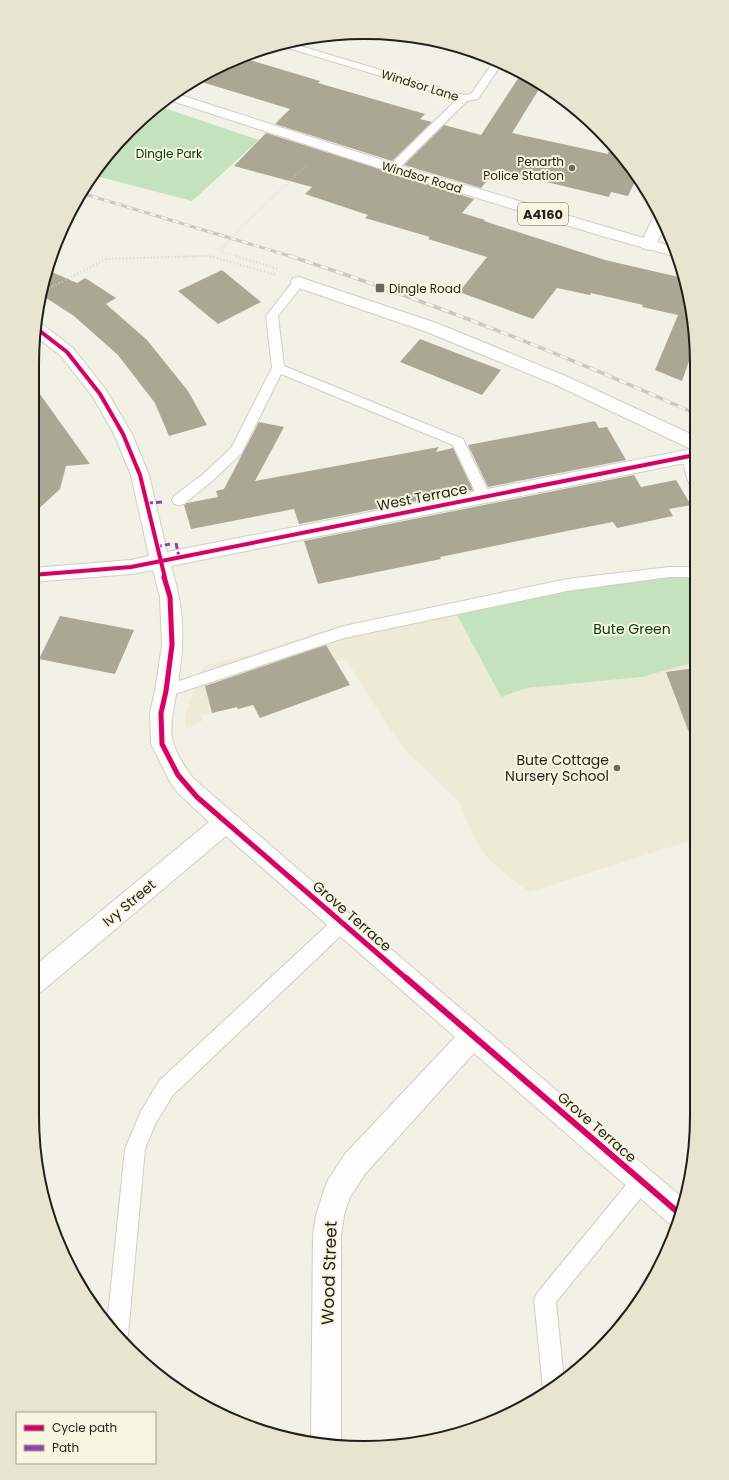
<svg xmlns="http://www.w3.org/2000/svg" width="729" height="1480" font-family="Poppins,sans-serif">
  <rect width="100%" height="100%" fill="#f2f1e6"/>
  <polygon fill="#edead6" points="451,604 501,697 527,688 642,677 695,662 696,839 529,892 507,875 487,857 476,842 459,802 405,750 382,717 346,659 337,662 350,685 260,718 253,705 238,709 237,707 201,716 202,721 186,729 185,717 190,700 204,666 247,655 336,627"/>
  <g fill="#c4e2be">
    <polygon points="158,106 259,140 192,201 92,175 130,129"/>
    <polygon points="674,577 695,578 695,662 642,677 527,688 501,697 457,615 566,590 632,580"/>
  </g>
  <g fill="#aaa794">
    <polygon points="240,57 320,81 318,83 425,114 420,119 432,122 392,161 275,124 290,109 195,80"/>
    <polygon points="521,74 541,86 512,133 608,154 608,152 621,155 628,162 637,177 628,196 611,192 609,197 496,170 481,188 404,165 444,125 481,135"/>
    <polygon points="266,133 474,199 462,213 485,220 484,221 605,260 683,278 694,321 694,347 682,381 655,370 678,315 642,307 643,305 591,293 590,295 557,288 533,319 459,292 487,257 428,239 430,237 365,218 368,215 305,194 312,187 234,166"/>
    <polygon points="47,270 77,283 85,278 116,298 106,304 147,340 188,391 207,425 169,436 155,403 118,355 74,316 40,294"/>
    <polygon points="222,270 261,302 218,324 178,291"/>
    <polygon points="420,339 459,354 501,370 482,395 400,362"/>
    <polygon points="32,383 90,464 66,466 60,489 32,515"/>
    <polygon points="595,421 599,428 607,427 626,460 488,487 468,445"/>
    <polygon points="259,422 284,427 255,481 439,447 436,452 453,448 473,490 299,524 294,509 191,529 184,505 187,503 218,497 216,491 224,489"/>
    <polygon points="634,475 641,487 676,480 691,505 669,509 673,516 617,528 613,522 582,528 440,557 441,559 318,584 304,541"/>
    <polygon points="60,616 134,630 115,674 39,659"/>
    <polygon points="326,645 350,685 260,718 253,705 238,709 237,707 212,713 205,686"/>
    <polygon points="695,668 696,743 693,743 666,672"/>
  </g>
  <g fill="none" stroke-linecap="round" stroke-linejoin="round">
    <g stroke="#d0cec6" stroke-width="2">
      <g id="service">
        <polygon points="287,42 464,95 471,94 492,64 495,63 500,66 478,99 467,101 397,170 393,171 388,168 389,166 457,99 278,45"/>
        <polygon points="299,278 303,279 305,282 278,316 284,366 463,439 491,497 489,500 484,502 479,500 453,445 281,374 241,454 212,481 184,504 179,505 174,504 172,500 174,496 202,475 231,448 272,368 266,316 295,279"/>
        <polygon points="688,451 693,453 695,456 695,486 690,484 688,481 681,456 683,453"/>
        <polygon points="669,567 695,567 695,577 669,577 567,591 344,638 166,697 161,695 158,691 161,687 344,626 567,579"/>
        <polygon points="342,915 348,917 351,923 348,929 173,1095 155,1124 145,1149 128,1335 124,1343 107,1325 125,1149 141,1111 159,1081 336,917"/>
        <polygon points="642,1171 649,1174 652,1181 649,1188 556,1302 564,1381 545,1393 543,1388 534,1299 538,1292 635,1174"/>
      </g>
    </g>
    <g stroke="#d0cec6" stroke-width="2">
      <g id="minor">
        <polygon points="658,214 665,226 654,248 648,250 642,248 640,245 653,218"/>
        <path d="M 299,277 L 439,324 L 568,377 L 695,436 L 695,461 L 171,566 C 179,592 184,618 182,645 C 182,660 179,676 177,690 C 174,706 168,730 174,745 C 178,757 186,769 194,779 L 351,915 L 685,1200 L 677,1227 L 670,1224 L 474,1053 L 365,1174 L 350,1197 L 344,1215 L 341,1236 L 341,1443 L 311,1442 L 313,1236 L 316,1215 L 324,1190 L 328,1180 L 345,1154 L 455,1037 L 226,836 L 41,992 L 32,996 L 32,968 L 209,822 L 178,793 L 170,782 L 151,744 L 150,713 L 155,691 L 162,645 L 160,597 L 153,570 L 131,574 L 32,582 L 32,568 L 131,560 L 149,556 L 131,475 L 114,434 L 93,397 L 61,356 L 35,336 L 36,323 L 42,324 L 73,348 L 106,390 L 132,434 L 149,475 L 167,552 L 691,449 L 556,385 L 427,332 L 293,286 L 291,282 L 293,278 Z"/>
      </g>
    </g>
    <g stroke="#d0cec6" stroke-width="2">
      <polygon id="primary" points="174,93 398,165 674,247 677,257 602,236 388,171 166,99"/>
    </g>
    <g stroke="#d4d4d1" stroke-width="1.5" stroke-dasharray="0.5 2" stroke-linecap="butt">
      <path d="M 131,128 L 148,133 L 173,133 L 181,136 L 181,140 L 148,165 L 148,170 C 154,170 158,170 164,168 C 178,163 201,137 217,145 L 215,150 L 189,168 L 187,172 L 188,175 L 197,177 L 205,175 L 245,143"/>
      <polyline points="239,229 308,164"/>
      <polyline points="224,246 220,250 222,252 239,257"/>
      <polyline points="167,257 209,256 213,257"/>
    </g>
    <g stroke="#d4d4d1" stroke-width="2" stroke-dasharray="1 2.5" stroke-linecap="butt">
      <polyline points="210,256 276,275"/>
      <polyline points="236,256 278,269"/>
      <polyline points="40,293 106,259 202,256"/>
    </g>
    <use href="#service" fill="#fdfdfb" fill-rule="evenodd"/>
    <use href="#minor" fill="#fdfdfb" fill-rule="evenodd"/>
    <use href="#primary" fill="#fdfdfb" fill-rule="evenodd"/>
    <g stroke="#c8c8c5" stroke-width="3">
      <polyline id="rail-far1" points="81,193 293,257"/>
    </g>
    <g stroke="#c8c8c5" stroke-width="3.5">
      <path id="rail" d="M 290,256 C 428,301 562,354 694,413"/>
    </g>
    <use href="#rail-far1" stroke="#f8f5e0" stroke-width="2" stroke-dasharray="6" stroke-linecap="butt"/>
    <use href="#rail" stroke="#f8f5e0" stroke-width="2.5" stroke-dasharray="8" stroke-linecap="butt"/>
    <polyline stroke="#d4d4d1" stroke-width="1.5" stroke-dasharray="0.5 2" stroke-linecap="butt" points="224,246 239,229"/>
    <g stroke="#8e44ad" stroke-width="3" stroke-dasharray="6 3" stroke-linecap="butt">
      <polyline points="147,503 164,502"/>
      <polyline points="176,543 179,557"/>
      <polyline points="156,547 170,544"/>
    </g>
    <g stroke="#f8f5e0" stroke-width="6">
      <g id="cycleway-far2">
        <polyline points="36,328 67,352 100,394 123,434 140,475 165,578"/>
        <polyline points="32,575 131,567 695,455"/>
      </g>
    </g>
    <g stroke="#f8f5e0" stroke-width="8">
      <polyline id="cycleway-far1" points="164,577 170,597 172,645 166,691 161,713 162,744 178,775 197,797 407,979"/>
    </g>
    <g stroke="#f8f5e0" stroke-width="9">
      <polyline id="cycleway" points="406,978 680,1214"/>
    </g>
    <use href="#cycleway-far2" stroke="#d6006c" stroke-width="4"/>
    <use href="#cycleway-far1" stroke="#d6006c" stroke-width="5"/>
    <use href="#cycleway" stroke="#d6006c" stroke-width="6"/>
  </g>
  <g fill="#6a6860" stroke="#f8f5e0" stroke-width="1.5">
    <circle cx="572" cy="168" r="4"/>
    <rect x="375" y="283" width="10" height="10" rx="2"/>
    <circle cx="617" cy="768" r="4"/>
  </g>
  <g text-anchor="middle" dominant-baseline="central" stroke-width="4" stroke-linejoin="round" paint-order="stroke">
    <g font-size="12" fill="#201f18" stroke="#f8f5e0">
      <text transform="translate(420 85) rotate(17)">Windsor Lane</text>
      <text transform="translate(422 177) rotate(17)">Windsor Road</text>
    </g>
    <g font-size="12" fill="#004008" stroke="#f8f5e0">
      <text x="169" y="153">Dingle Park</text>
    </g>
    <g font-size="12" fill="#201f18" stroke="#f8f5e0" text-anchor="end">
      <text x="564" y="161">Penarth<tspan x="564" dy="14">Police Station</tspan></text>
      <text x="389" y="288" text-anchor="start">Dingle Road</text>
    </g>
    <rect fill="#f8f5e0" stroke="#615f54" stroke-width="1" x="518" y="203" width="50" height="22" rx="3"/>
    <g font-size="13" font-weight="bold" fill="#201f18">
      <text x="543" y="214">A4160</text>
    </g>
    <g font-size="14" fill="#201f18" stroke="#f8f5e0">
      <text transform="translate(422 497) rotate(-11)">West Terrace</text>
      <text transform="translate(129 903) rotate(-40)">Ivy Street</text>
      <text transform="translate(352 916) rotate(41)">Grove Terrace</text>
      <text transform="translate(597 1127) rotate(41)">Grove Terrace</text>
    </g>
    <g font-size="14" fill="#004008" stroke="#f8f5e0">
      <text x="632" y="629">Bute Green</text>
    </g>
    <g font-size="14" fill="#201f18" stroke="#f8f5e0" text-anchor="end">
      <text x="609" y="760">Bute Cottage<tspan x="609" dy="16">Nursery School</tspan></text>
    </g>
    <g font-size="17" fill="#201f18" stroke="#f8f5e0">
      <text transform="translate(329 1273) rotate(-88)">Wood Street</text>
    </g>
  </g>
  <path d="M0 0H729V1480H0ZM364 39H365A325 325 0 0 1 690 364V1116A325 325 0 0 1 365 1441H364A325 325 0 0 1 39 1116V364A325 325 0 0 1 364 39Z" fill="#e7e4d0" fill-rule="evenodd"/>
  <path fill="none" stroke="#201f18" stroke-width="2" d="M364 39H365A325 325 0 0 1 690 364V1116A325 325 0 0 1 365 1441H364A325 325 0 0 1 39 1116V364A325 325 0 0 1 364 39Z"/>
  <rect x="16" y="1412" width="140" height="52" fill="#f8f5e0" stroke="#a29f90"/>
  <rect x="24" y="1425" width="20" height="6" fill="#d6006c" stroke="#a29f90"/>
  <text x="52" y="1432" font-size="12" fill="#201f18">Cycle path</text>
  <rect x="24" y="1445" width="20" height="6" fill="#8e44ad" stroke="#a29f90"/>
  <text x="52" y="1452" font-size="12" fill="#201f18">Path</text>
</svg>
